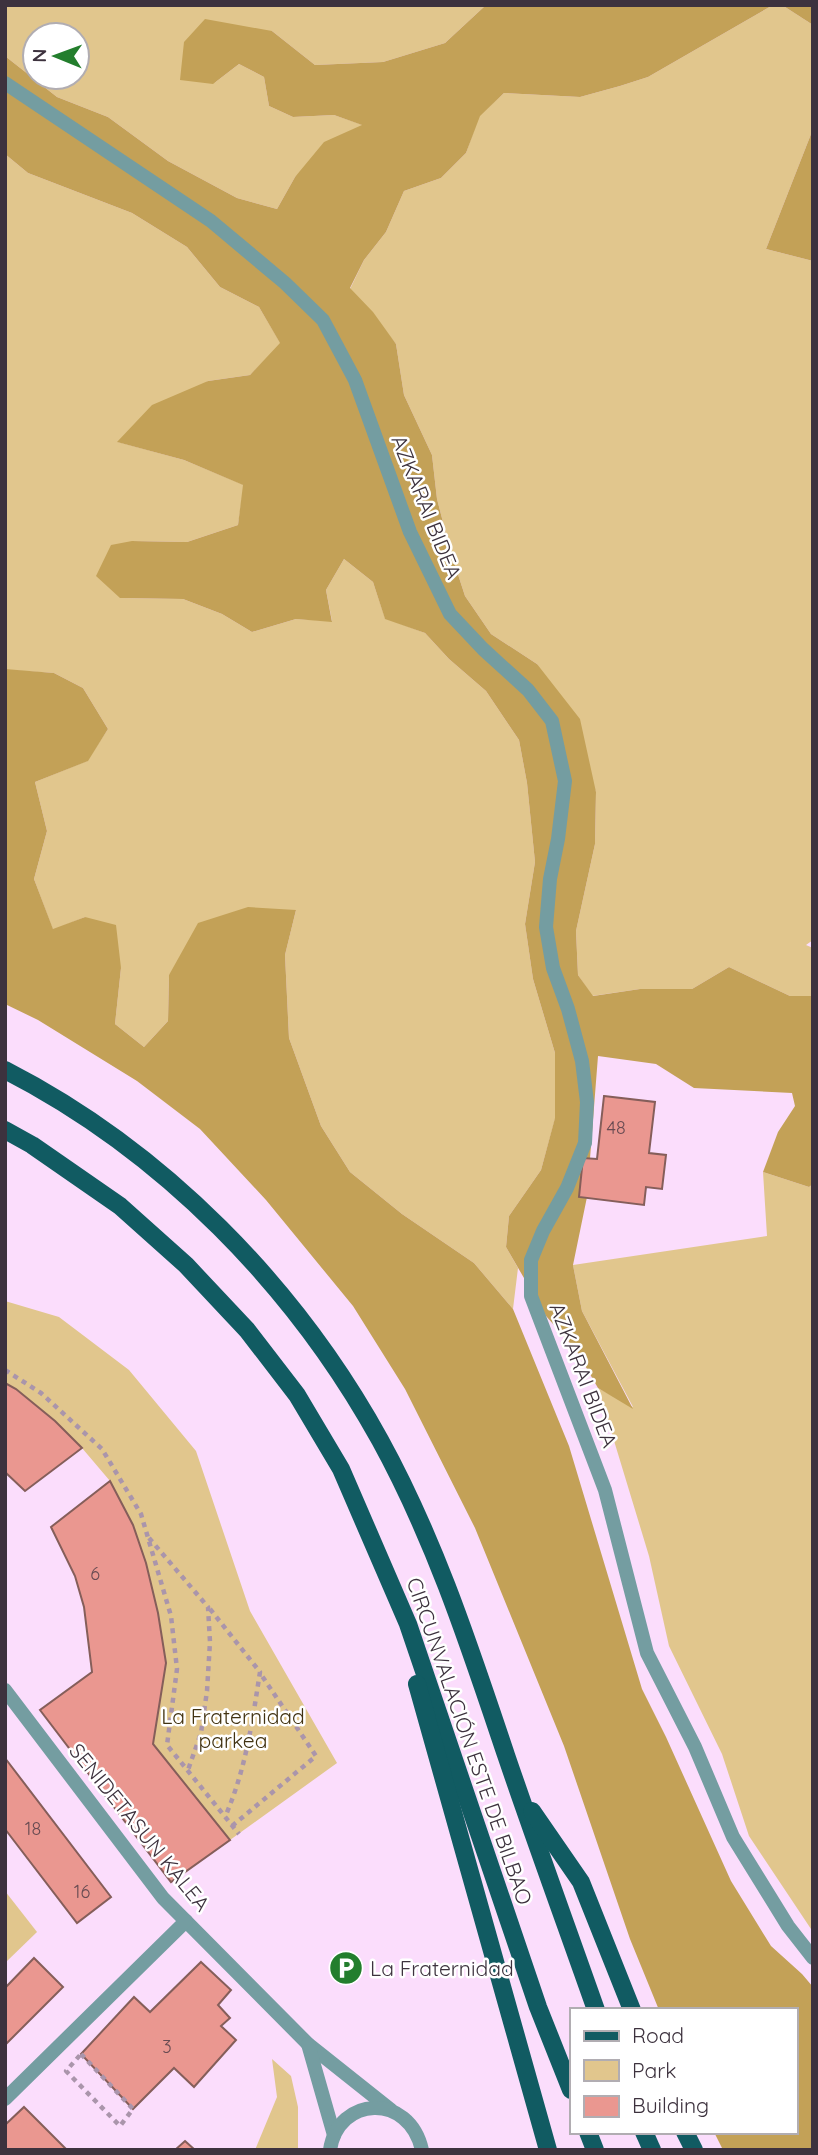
<svg xmlns="http://www.w3.org/2000/svg" width="818" height="2155" font-family="Quicksand,sans-serif">
  <rect width="100%" height="100%" fill="#fbddfc"/>
  <g fill="#e1c68d" fill-rule="evenodd">
    <path d="M 5,5 L 486,5 L 445,43 L 383,62 L 315,65 L 272,31 L 213,84 L 239,64 L 264,77 L 269,106 L 293,117 L 334,115 L 363,125 L 295,177 L 277,209 L 237,198 L 168,161 L 108,117 L 57,97 L 5,56 ZM 35,35 L 77,35 L 77,77 L 35,77 Z"/>
    <polygon points="773,5 782,5 813,25 813,129 766,249 813,261 813,940 806,945 813,948 813,996 790,996 729,967 692,989 640,989 592,996 578,975 576,931 595,844 596,792 537,664 491,634 465,596 451,553 437,499 432,455 404,395 396,344 350,289 364,260 386,232 404,191 441,178 466,153 479,116 504,93 580,97 620,86 648,77"/>
    <polygon points="5,154 28,173 132,213 187,247 220,287 259,307 281,344 250,375 208,381 118,442 184,460 244,485 238,525 187,542 132,541 120,598 183,599 222,614 252,632 296,619 332,621 326,590 344,559 373,582 385,618 425,633 449,659 486,691 519,740 527,783 535,862 525,924 533,979 555,1053 555,1119 541,1170 509,1216 506,1247 518,1268 513,1309 474,1263 402,1214 350,1172 321,1126 289,1038 285,955 296,910 169,975 168,1021 144,1047 115,1024 121,968 85,917 53,930 34,879 47,831 35,782 87,761 108,729 83,688 54,673 6,670"/>
    <polygon points="763,1172 809,1187 813,1184 813,1932 749,1836 722,1754 669,1646 649,1556 598,1388 633,1407 582,1311 573,1265 767,1236"/>
    <polygon points="5,1301 59,1317 129,1370 196,1451 250,1611 337,1763 230,1840 153,1744 166,1663 158,1613 146,1563 133,1525 110,1481 82,1448 55,1421 5,1383"/>
    <polygon points="5,1891 37,1932 5,1963"/>
    <polygon points="272,2059 291,2076 298,2107 298,2150 255,2150 277,2097"/>
  </g>
  <g fill="#c3a157">
    <polygon points="486,5 773,5 648,77 620,86 580,97 504,93 480,116 466,153 441,178 404,191 386,232 364,260 350,288 373,312 396,344 404,395 432,455 437,499 451,553 465,596 491,634 537,664 580,719 596,792 595,844 576,931 578,975 593,996 640,989 692,989 729,967 790,996 813,996 813,1184 809,1187 763,1172 778,1132 795,1106 792,1093 694,1088 656,1064 598,1056 587,1197 573,1265 582,1311 633,1409 598,1388 576,1350 546,1316 506,1247 509,1216 541,1170 555,1118 555,1053 533,979 525,924 535,862 527,783 519,740 486,691 449,659 425,633 385,619 373,582 344,559 326,590 332,622 296,619 252,632 222,614 183,599 120,598 96,576 111,545 132,541 187,542 238,525 243,485 184,460 117,442 152,405 208,381 250,375 280,343 259,307 220,287 187,247 132,213 28,173 5,154 5,56 57,97 108,117 168,161 237,198 277,209 295,177 324,142 362,125 334,115 293,117 269,106 264,77 239,64 213,84 180,80 184,42 205,19 272,31 315,65 383,62 445,43"/>
    <polygon points="782,5 813,5 813,25"/>
    <polygon points="813,129 813,261 766,249"/>
    <polygon points="5,669 54,673 83,688 108,729 88,761 35,782 47,831 34,879 53,929 85,917 116,925 121,968 115,1024 144,1047 168,1021 169,975 198,923 248,907 296,910 285,955 289,1038 321,1126 350,1172 402,1214 474,1263 513,1309 569,1446 642,1689 666,1737 731,1881 771,1946 802,1974 813,1987 813,2150 723,2150 714,2132 795,2132 795,2010 659,2010 630,1939 564,1746 475,1528 405,1389 353,1306 266,1200 200,1129 137,1081 38,1020 5,1004"/>
  </g>
  <g fill="#ea9790" stroke="#855e5a" stroke-width="2">
    <polygon points="604,1096 655,1102 649,1153 666,1155 662,1189 646,1187 644,1205 579,1197 583,1158 597,1159"/>
    <polygon points="5,1383 16,1389 55,1421 82,1448 25,1491 5,1472"/>
    <polygon points="110,1481 133,1525 146,1563 158,1613 166,1663 153,1744 230,1840 171,1882 40,1710 92,1672 84,1607 75,1576 51,1527"/>
    <polygon points="5,1758 111,1897 77,1923 5,1829"/>
    <polygon points="34,1958 63,1987 5,2045 5,1988"/>
    <polygon points="201,1962 231,1990 218,2005 230,2018 221,2026 236,2040 194,2087 174,2068 133,2109 81,2054 134,1997 150,2012"/>
    <polygon points="24,2107 67,2150 5,2150 5,2125"/>
    <polygon points="185,2141 195,2150 175,2150"/>
  </g>
  <g fill="none" stroke-linecap="round" stroke-linejoin="round">
    <g stroke="#aa95ab" stroke-width="4.5" stroke-dasharray="5 5" stroke-linecap="butt">
      <polyline points="5,1370 41,1393 102,1449 141,1514 171,1616 177,1669 167,1745 239,1834"/>
      <polyline points="149,1538 208,1607 210,1642 207,1691 201,1733 188,1770"/>
      <path d="M 210,1609 L 260,1672 C 252,1723 246,1769 225,1817"/>
      <polyline points="232,1826 316,1756 260,1673"/>
      <polygon points="81,2054 133,2109 120,2126 66,2071"/>
    </g>
    <g stroke="#749da1" stroke-width="14">
      <polyline points="5,83 211,221 285,283 323,320 355,380 410,532 450,614 483,649 528,690 552,721 565,781 558,839 550,879 546,927 553,968 568,1009 582,1061 587,1102 585,1143 567,1188 543,1231 531,1260 531,1296 605,1490 647,1653 695,1747 733,1837 788,1926 813,1958"/>
      <polyline points="5,1690 163,1898 308,2044 391,2110"/>
      <polyline points="308,2044 334,2135"/>
      <polyline points="5,2099 186,1921"/>
      <path d="M 330,2150 C 338,2096 409,2092 422,2150"/>
    </g>
    <g stroke="#115b62" stroke-width="18">
      <path d="M 5,1070 C 163,1151 295,1286 380,1440 C 435,1540 470,1648 506,1755 C 535,1840 566,1925 596,2010"/>
      <polyline points="5,1130 32,1145 120,1206 186,1265 247,1330 297,1395 341,1469 408,1624 538,2007 571,2090"/>
      <polyline points="417,1684 548,2150"/>
      <polyline points="532,1811 581,1882 632,2010"/>
      <polyline points="588,2132 595,2150"/>
      <polyline points="644,2132 652,2150"/>
      <polyline points="685,2132 694,2150"/>
    </g>
  </g>
  <defs>
    <g id="parking-disc" transform="scale(1.75)"><circle r="9.5" fill="#237e2d" stroke="#fff"/><path d="M-3.5-5.5H1a3.5 3.5 0 0 1 0 7H-1V5.5H-3.5ZM-1-3.4V-.6H.8a1.4 1.4 0 0 0 0-2.8Z" fill="#fff"/></g>
  </defs>
  <g fill-rule="evenodd">
    <use href="#parking-disc" x="346" y="1968"/>
  </g>
  <g text-anchor="middle" dominant-baseline="central" stroke-width="5" stroke-linejoin="round" paint-order="stroke">
    <g font-size="18" fill="#684b52">
      <text x="616" y="1127">48</text>
      <text x="95" y="1573">6</text>
      <text x="33" y="1828">18</text>
      <text x="82" y="1891">16</text>
      <text x="167" y="2046">3</text>
    </g>
    <g font-size="21" fill="#3d323e" stroke="#fff">
      <text transform="translate(427 507) rotate(68)">AZKARAI BIDEA</text>
      <text transform="translate(584 1375) rotate(69)">AZKARAI BIDEA</text>
      <text transform="translate(470 1741) rotate(71)">CIRCUNVALACIÓN ESTE DE BILBAO</text>
      <text transform="translate(140 1827) rotate(51)">SENIDETASUN KALEA</text>
    </g>
    <g font-size="21" fill="#413211" stroke="#fff">
      <text x="233" y="1716">La Fraternidad<tspan x="233" dy="24">parkea</tspan></text>
    </g>
    <g font-size="21" fill="#3d323e" stroke="#fff" text-anchor="start">
      <text x="370" y="1968">La Fraternidad</text>
    </g>
  </g>
  <rect width="818" height="2155" fill="none" stroke="#3d323e" stroke-width="14"/>
  <rect x="570" y="2008" width="228" height="126" fill="#ffffff" stroke="#b1adb2" stroke-width="2"/>
  <rect x="584" y="2031" width="35" height="10" fill="#115b62" stroke="#b1adb2" stroke-width="2"/>
  <text x="632" y="2043" font-size="21" fill="#3d323e">Road</text>
  <rect x="584" y="2060" width="35" height="21" fill="#e1c68d" stroke="#b1adb2" stroke-width="2"/>
  <text x="632" y="2078" font-size="21" fill="#3d323e">Park</text>
  <rect x="584" y="2096" width="35" height="21" fill="#ea9790" stroke="#b1adb2" stroke-width="2"/>
  <text x="632" y="2113" font-size="21" fill="#3d323e">Building</text>
  <g transform="translate(56 56) rotate(271)"><circle r="33" fill="#ffffff" stroke="#b1adb2" stroke-width="2"/>
  <path d="M0-5L12 26L0 18L-12 26Z" fill="#237e2d"/>
  <text y="-10" font-size="19" font-weight="bold" text-anchor="middle" fill="#3d323e">N</text>
  </g>
</svg>
